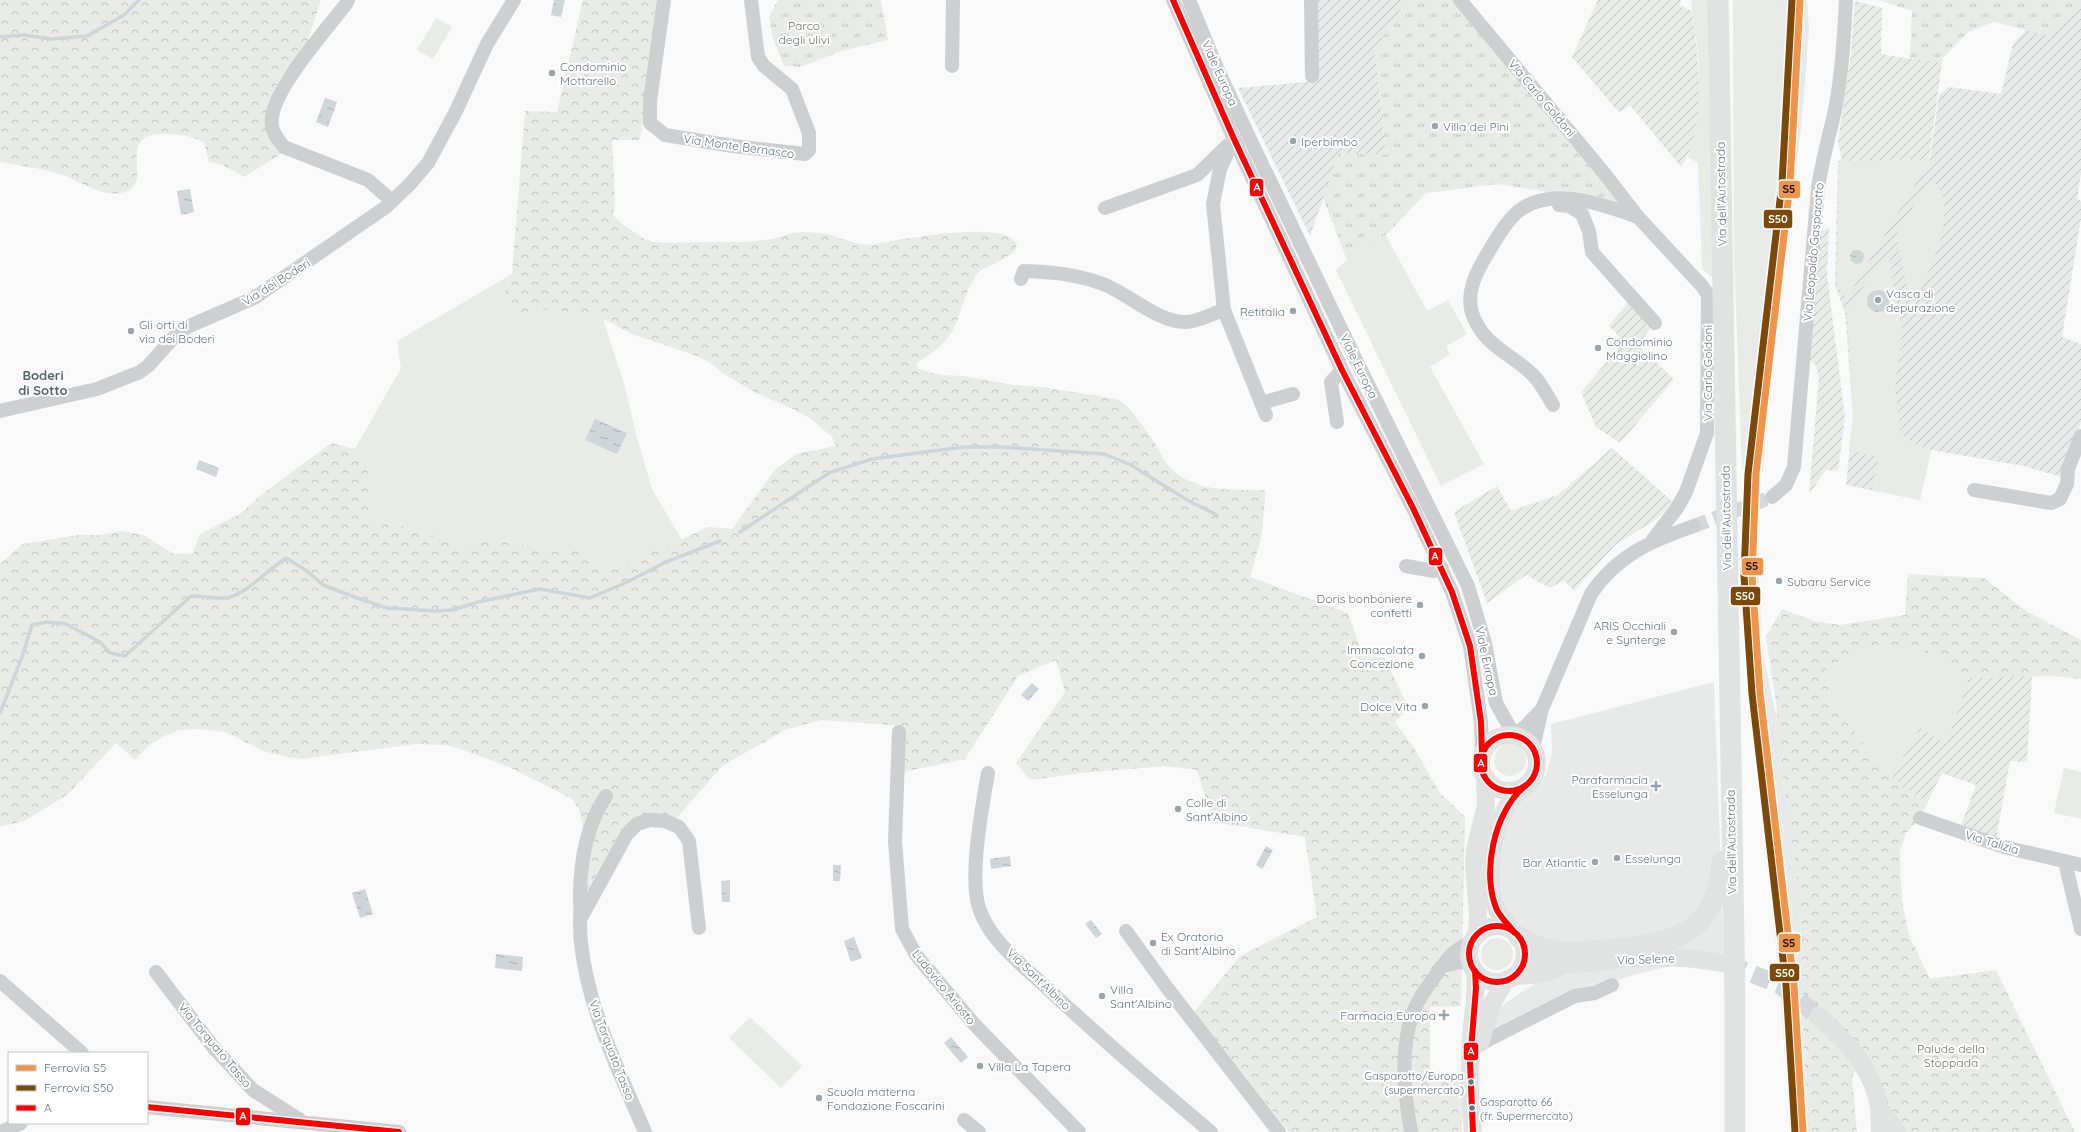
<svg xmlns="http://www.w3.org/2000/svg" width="2081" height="1132" font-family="Quicksand,sans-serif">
  <defs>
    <pattern id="industrial-furrows" width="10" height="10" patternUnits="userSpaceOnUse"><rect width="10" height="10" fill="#e8e9e9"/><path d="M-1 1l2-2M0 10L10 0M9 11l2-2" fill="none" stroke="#c0c1c2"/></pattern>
    <pattern id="forest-crowns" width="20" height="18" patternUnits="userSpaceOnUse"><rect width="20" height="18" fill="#e8ebe6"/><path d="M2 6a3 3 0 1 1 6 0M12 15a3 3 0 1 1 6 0" fill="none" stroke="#c0c3c0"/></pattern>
    <pattern id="park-tufts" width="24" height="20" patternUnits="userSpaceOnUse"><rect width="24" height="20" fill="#e8ebe6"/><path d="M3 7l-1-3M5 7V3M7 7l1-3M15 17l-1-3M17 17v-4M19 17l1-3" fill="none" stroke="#c0c3c0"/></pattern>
    <pattern id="garden-furrows" width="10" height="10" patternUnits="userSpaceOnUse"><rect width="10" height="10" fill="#e8ebe6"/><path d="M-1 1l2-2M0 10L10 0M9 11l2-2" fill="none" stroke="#c0c3c0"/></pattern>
    <pattern id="water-ripples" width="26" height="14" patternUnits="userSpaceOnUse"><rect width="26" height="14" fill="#ced6d9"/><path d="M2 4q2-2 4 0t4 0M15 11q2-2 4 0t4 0" fill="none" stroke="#abb2b5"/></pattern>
  </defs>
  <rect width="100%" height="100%" fill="#f9f9f9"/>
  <g fill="#e8e9e9">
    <polygon points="1781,0 1807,0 1809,31 1801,129 1771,357 1763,472 1742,470 1758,317 1777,176 1782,44"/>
    <polygon points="1758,557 1762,649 1778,725 1780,757 1797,876 1803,971 1804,1060 1812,1132 1790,1132 1780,984 1744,650 1742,559"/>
    <polygon points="1714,682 1724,953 1634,975 1584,991 1489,1043 1497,1009 1559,967 1503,908 1495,884 1509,808 1546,775 1552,753 1551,724"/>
  </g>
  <g fill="url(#industrial-furrows)">
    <polygon points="1316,0 1407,0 1375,50 1386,156 1339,153 1310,236 1238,88 1316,81"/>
    <polygon points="2053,0 2081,0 2081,173 2077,199 2081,201 2081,218 2062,337 2081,344 2081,422 2061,477 2024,466 1931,450 1920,500 1846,485 1853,416 1845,312 1835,285 1838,161 1930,159 1939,95 1948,87 2001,94 2013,44"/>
  </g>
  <g fill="#e8ebe6">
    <polygon points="1691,0 1709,0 1713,278 1702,269 1698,163 1688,157 1696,124 1699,62"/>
    <polygon points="1733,0 1781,0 1782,44 1777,176 1758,317 1742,470 1734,255"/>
    <polygon points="436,18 452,27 433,59 417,50"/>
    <polygon points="1930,159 1928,170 1923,171 1847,298 1842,293 1837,282 1839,161"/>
    <path d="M 1934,180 C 1936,184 1940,188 1942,193 C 1954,227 1924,279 1912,311 L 1896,235 L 1928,182 Z"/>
    <polygon points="1385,234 1427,311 1448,300 1467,334 1446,346 1450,354 1430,367 1484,464 1441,486 1336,270 1347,260"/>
    <polygon points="1882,258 1888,258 1890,262 1902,331 1895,388 1901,434 1914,444 1931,450 1920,500 1872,490 1879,457 1849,450 1853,416 1847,312"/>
    <path d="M 512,274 L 503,297 L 519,314 L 536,309 L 572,312 L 603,319 L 624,383 L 636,434 L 652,489 L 682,540 L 619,567 L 590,561 L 584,550 L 558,552 L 490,538 L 463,547 C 432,535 404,524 372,520 L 367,463 L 355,449 L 401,368 L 397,341 Z"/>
    <polygon points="1871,647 1924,651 1969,678 1946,744 1893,777 1865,746 1830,697 1826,668"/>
    <circle cx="1510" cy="760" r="16"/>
    <polygon points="2064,768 2081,772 2081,819 2054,813"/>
    <circle cx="1497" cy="954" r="16"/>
    <polygon points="750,1017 802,1066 781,1088 729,1038"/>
  </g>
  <g fill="url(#forest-crowns)">
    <path d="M 0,0 L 321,0 L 307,43 L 280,78 L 273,92 L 267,114 L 282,151 L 281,154 L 244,177 L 223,165 L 209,162 L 204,142 C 189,135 183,135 166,134 C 112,133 156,183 125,192 C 101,199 82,181 60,174 C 40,168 20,166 0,162 Z"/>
    <path d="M 583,0 L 662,0 L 640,140 L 612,140 L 615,204 L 613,215 L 622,224 L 643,238 L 653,242 L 666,243 C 699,241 733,244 766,240 C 774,239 781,236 789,234 C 798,232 807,232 816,233 C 836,233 855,248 875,244 C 898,240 1004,219 1016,243 C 1021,255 987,265 980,271 C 977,273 975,277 973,281 C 962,298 961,320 949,336 C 942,347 927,356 917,363 L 918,369 L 940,375 L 963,376 L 1013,385 L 1043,387 L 1117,399 C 1128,404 1135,416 1142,425 C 1147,432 1152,438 1156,445 C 1160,451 1162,458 1167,464 C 1191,493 1232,490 1266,490 L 1261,539 L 1250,577 L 1348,613 L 1363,656 L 1384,657 L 1409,708 L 1395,722 L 1414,748 L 1440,793 L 1465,817 L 1461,1006 L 1430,1007 L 1430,1074 L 1462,1074 L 1462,1132 L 1289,1132 L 1194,1012 L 1240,956 L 1317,917 L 1305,837 L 1213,822 L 1197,770 L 1165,766 L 1081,773 L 1030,780 L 1016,763 L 1065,692 L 1056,660 L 1018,676 L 965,759 L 903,772 L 904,726 L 821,720 L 785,730 L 722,766 L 676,819 L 648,815 L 589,891 L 585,890 L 582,823 L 579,809 L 571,798 L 511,768 L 461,749 L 444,745 L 416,744 L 301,759 L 287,757 L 264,751 L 225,732 L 199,729 L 179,730 L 164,736 L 148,746 L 135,760 L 116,743 L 67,795 L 24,821 L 0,827 L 0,564 L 23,544 L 78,535 L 100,535 L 122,531 L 143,535 L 174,554 L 193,554 L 200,534 L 240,514 L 261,495 L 331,443 L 355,449 L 367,463 L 372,520 C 404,524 432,535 463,547 L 490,538 L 558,552 L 584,549 L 590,561 L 619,567 L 709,527 L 732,529 L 775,470 L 796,454 L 836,446 L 832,437 L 811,419 L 795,410 L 756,393 L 724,374 L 712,364 L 697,356 L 632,334 L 603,319 L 572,312 L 537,309 L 519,314 L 503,297 L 512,274 L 525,111 L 557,112 Z"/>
    <polygon points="1908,574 1984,578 2026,611 2081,640 2081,679 2054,676 1969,678 1924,651 1871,647 1826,668 1830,697 1865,746 1901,786 1927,803 1920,818 1906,833 1900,851 1900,861 1902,902 1909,935 1930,979 1996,970 2075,1132 1898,1132 1856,1067 1852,1078 1857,1132 1812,1132 1804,1060 1803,971 1797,876 1780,757 1776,702 1766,637 1782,609 1814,621 1840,625 1905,615"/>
  </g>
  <g fill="url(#park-tufts)">
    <polygon points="778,0 881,0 888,40 841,51 801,67 784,66 773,38 769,17"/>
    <polygon points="1406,0 1468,0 1628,205 1498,184 1426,193 1388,233 1347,260 1323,198 1339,153 1386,155 1375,50"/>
    <polygon points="1878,0 2081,0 2081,1 2049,36 1994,22 1968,32 1943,58 1942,62 1910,59 1912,11"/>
  </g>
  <g fill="url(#garden-furrows)">
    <path d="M 1598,0 L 1681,0 L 1680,5 L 1692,11 C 1698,53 1708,131 1681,167 L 1630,105 L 1620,112 L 1615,108 L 1572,57 Z"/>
    <polygon points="1855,1 1882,8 1881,54 1904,58 1942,62 1929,159 1842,161 1838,142 1851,54"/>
    <polygon points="1829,228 1827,275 1845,417 1838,471 1826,470 1809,494 1819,377 1815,364 1808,359 1821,231"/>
    <polygon points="1628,302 1650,329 1637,345 1674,379 1620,443 1596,427 1581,392 1624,342 1609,326"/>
    <polygon points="1612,448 1673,502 1657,519 1615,545 1574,591 1564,580 1550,588 1526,575 1487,603 1454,512 1497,486 1511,511 1558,495"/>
    <polygon points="2032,676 2027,762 2010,761 1996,839 1960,828 1976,785 1942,773 1927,803 1901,786 1892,776 1920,728 1946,744 1969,678"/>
  </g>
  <g fill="url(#water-ripples)">
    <polygon points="554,0 565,0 561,17 551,15"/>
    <polygon points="325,98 337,102 328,127 316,122"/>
    <polygon points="190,189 194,212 181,215 177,191"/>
    <circle cx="1857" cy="257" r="7"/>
    <circle cx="1878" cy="301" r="11"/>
    <polygon points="595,419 627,433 617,454 585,440"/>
    <polygon points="199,460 219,468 216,477 196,469"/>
    <polygon points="1032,683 1039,689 1028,701 1021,695"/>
    <polygon points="1266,846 1273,850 1262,869 1256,865"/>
    <polygon points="1010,856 1011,866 991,869 990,859"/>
    <polygon points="833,865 841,865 840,881 833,881"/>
    <polygon points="730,880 730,902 722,902 721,881"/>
    <polygon points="365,889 373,914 360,918 352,893"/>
    <polygon points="1091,920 1102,934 1096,938 1085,924"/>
    <polygon points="854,937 862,958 851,962 844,941"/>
    <polygon points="496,954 523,957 522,971 495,968"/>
    <polygon points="951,1037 968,1057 961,1063 944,1043"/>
  </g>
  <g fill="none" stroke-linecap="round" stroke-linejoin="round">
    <g stroke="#ced6d9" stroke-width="3.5">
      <polyline points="0,37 24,35 51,39 87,36 124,15 139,0"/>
      <polyline points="740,532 829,473 872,459 964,447 1001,447 1104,454 1131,465 1187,500 1217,515"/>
      <path d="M 0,713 L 22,657 L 32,625 L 47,622 L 66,624 L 100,642 L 110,653 L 125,656 L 191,596 C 202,596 214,599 225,598 C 245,596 268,569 286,558 L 307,571 L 323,585 L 357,598 L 387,608 L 435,611 L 453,610 L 478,602 L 540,589 L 590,598 L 625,583 L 666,562 L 720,541"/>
    </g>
    <polyline stroke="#d4d8dc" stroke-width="14" stroke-dasharray="14 7" stroke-linecap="butt" points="1694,526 1772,497"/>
    <polyline stroke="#d4d8dc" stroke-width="18" stroke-dasharray="18 9" stroke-linecap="butt" points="1728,964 1780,985 1818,1016"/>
    <g stroke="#cecfd0" stroke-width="14">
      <path d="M 348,0 L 346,4 C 327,29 266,96 272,126 C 273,134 279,141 284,147 L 368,180 L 392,201"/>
      <polyline points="664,0 650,101 650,123 665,135 733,146 805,154 809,150 809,133 792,89 764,66 758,57 751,0"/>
      <polyline points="1173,0 1234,139 1342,370 1413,508 1452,592 1470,646 1481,722 1482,754"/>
      <polyline points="1189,0 1217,68 1249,137 1357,362 1468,586 1485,643 1496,703 1514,735 1525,727 1542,709"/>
      <polyline points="1311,0 1312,76"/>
      <polyline points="1460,0 1604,173 1638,217 1702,286 1708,295 1707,433 1686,492 1677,508 1652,541"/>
      <polyline points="952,66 953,0"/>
      <polyline points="1234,139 1220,169 1213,204 1224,310 1266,415"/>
      <polyline points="1559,205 1569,206 1582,214 1589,231 1592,252 1655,323"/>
      <polyline points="1105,208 1197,175 1228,145"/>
      <path d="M 1021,279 L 1024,271 C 1052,272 1076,274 1103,284 C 1127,293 1159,323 1186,322 C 1198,322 1213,313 1224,310"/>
      <polyline points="1261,403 1293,394"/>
      <path d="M 1553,405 C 1547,395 1541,383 1533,375 C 1511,353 1483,346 1472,313 C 1466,292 1476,273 1486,256 C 1495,241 1508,217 1523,208 C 1556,187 1605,205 1638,217"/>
      <polyline points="0,411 97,389 140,372 148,366 175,336 187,327 254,298 386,207 410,184 428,163 455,113 487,44 514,0"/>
      <polyline points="1337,422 1331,382 1342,370"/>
      <polyline points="1974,490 2051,503 2060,499 2067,484 2068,469 2081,436"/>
      <path d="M 1772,497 L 1786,485 L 1794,467 L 1818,188 C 1822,161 1829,136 1835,110 C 1842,74 1844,37 1846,0"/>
      <polyline points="1406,566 1434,571 1442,568"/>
      <polyline points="899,732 895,841 902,929 916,955 974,1024 1079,1132"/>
      <path d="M 1533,748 L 1542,709 L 1591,594 C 1617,555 1651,541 1694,526"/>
      <path d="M 988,773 C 982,807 969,877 979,908 C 990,942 1025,967 1049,990 C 1102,1039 1156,1086 1211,1132"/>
      <path d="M 606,796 C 586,826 580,861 580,897 C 581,912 579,928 581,943 C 588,1009 619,1071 645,1132"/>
      <polyline points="1920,818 2004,847 2081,865"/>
      <polyline points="2065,862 2081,929"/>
      <polyline points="582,916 627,834 637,824 650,820 665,821 679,827 689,841 699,928"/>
      <polyline points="1126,931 1168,989 1279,1132"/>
      <polyline points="1442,966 1461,962 1471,963"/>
      <polyline points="156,972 214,1048 253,1090 300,1120"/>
      <polyline points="0,981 82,1053"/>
      <polyline points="1480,1044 1575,996 1595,993 1612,985"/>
      <polyline points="147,1107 399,1132"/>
      <polyline points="964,1120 979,1132"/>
      <polyline points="1,1132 21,1123"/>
      <path d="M 1411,1132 C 1404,1092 1399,1046 1415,1008 C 1421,994 1430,983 1438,972 C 1448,958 1455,948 1472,942"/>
    </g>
    <g stroke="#e1e2e2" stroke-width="18">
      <circle cx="1509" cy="763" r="28"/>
      <circle cx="1497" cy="954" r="28"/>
      <path d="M 1514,932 C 1509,925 1501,918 1497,910 C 1485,883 1492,828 1509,803 C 1513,796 1518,792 1524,787"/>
      <polyline points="1477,935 1478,914 1474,866 1475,850 1486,805 1485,778"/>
      <path d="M 1525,953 C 1559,973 1599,960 1636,958 C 1670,956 1695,958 1728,964"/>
      <path d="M 1514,976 C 1531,975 1548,975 1562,965"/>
      <path d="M 1818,1016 C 1846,1039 1873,1070 1879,1107 C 1880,1115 1879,1124 1880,1132"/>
      <polyline points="1480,1043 1493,1002 1506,980"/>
      <polyline points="1879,1108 1897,1132"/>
      <path d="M 1473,1132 C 1470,1101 1469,1070 1471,1039 C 1472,1015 1478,994 1475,971"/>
    </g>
    <g stroke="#e1e2e2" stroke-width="21">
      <polyline points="1718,0 1735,1000 1735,1132"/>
      <path d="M 1519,937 C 1549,957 1574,952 1607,950 C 1670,944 1718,936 1722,861"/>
    </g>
    <g stroke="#fff" stroke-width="9">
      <g id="bus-1">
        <polyline points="1173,0 1234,139 1342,370 1413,508 1452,592 1470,646 1481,722 1482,754"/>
        <circle cx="1509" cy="763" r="28"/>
        <circle cx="1497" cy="954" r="28"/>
        <path d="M 1514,932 C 1509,925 1501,918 1497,910 C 1481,874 1494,812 1524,787"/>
        <polyline points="147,1107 399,1132"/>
        <polyline points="1473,1132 1470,1062 1476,988 1475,971"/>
      </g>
    </g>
    <use href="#bus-1" stroke="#f00" stroke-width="6"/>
    <g stroke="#fff" stroke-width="10">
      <polyline id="rail-1" points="1800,0 1790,184 1756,474 1752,576 1760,693 1794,985 1803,1132"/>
    </g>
    <g stroke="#fff" stroke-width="10">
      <polyline id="rail-2" points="1792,0 1782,183 1748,474 1744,576 1752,694 1786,985 1795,1132"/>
    </g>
    <use href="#rail-1" stroke="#f0944a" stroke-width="7"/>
    <use href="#rail-2" stroke="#7d4808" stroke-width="7"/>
  </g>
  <g fill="#99a4ac" stroke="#fff" stroke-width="1.5">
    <circle cx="552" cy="73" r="4"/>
    <circle cx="1435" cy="126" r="4"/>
    <circle cx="1293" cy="141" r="4"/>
    <circle cx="1878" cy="300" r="4"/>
    <circle cx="1293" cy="311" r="4"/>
    <circle cx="131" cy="331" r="4"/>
    <circle cx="1598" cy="348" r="4"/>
    <circle cx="1779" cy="581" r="4"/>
    <circle cx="1420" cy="605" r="4"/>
    <circle cx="1674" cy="632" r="4"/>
    <circle cx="1422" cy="656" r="4"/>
    <circle cx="1425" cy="706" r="4"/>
    <path d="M1654 780h4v4h4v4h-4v4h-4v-4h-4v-4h4z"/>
    <circle cx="1178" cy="809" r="4"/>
    <circle cx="1617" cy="858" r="4"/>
    <circle cx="1595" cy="862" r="4"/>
    <circle cx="1153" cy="943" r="4"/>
    <circle cx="1102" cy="996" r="4"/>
    <path d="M1442 1009h4v4h4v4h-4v4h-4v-4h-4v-4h4z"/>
    <circle cx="980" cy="1066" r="4"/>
    <circle cx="819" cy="1098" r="4"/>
  </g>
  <g fill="#657683" stroke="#fff" stroke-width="1.5">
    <circle cx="1471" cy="1082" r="3.5"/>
    <circle cx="1472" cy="1108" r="3.5"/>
  </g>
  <g text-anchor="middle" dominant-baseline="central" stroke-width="4" stroke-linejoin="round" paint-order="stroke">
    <g font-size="11" fill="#657683" stroke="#fff" text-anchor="end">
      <text x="1464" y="1076">Gasparotto/Europa<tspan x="1464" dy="14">(supermercato)</tspan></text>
      <text x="1480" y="1102" text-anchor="start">Gasparotto 66<tspan x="1480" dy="14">(fr. Supermercato)</tspan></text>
    </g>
    <g font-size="12" fill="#687a64" stroke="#fff">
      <text x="804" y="25">Parco<tspan x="804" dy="14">degli ulivi</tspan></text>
      <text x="1951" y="1048">Palude della<tspan x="1951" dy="14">Stoppada</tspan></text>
    </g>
    <g font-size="12" fill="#657683" stroke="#fff" text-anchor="start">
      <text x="560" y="66">Condominio<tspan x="560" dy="14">Mottarello</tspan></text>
      <text x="1443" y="126">Villa dei Pini</text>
      <text x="1301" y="141">Iperbimbo</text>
      <text x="1886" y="293">Vasca di<tspan x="1886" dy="14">depurazione</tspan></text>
      <text x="1285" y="311" text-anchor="end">Retitalia</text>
      <text x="139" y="324">Gli orti di<tspan x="139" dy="14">via dei Boderi</tspan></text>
      <text x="1606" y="341">Condominio<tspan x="1606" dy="14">Maggiolino</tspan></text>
      <text x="1787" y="581">Subaru Service</text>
      <text x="1412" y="598" text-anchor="end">Doris bonboniere<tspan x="1412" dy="14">confetti</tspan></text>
      <text x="1666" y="625" text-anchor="end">ARIS Occhiali<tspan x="1666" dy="14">e Synterge</tspan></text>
      <text x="1414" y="649" text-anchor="end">Immacolata<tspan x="1414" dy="14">Concezione</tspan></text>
      <text x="1417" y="706" text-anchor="end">Dolce Vita</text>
      <text x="1648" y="779" text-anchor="end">Parafarmacia<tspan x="1648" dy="14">Esselunga</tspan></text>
      <text x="1186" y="802">Colle di<tspan x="1186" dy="14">Sant'Albino</tspan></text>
      <text x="1625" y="858">Esselunga</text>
      <text x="1587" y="862" text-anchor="end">Bar Atlantic</text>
      <text x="1161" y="936">Ex Oratorio<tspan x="1161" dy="14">di Sant'Albino</tspan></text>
      <text x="1110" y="989">Villa<tspan x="1110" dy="14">Sant'Albino</tspan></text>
      <text x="1436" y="1015" text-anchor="end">Farmacia Europa</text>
      <text x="988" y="1066">Villa La Tapera</text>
      <text x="827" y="1091">Scuola materna<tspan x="827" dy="14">Fondazione Foscarini</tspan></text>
    </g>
    <g font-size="12" fill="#657683" stroke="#fff">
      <text transform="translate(1220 73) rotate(66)">Viale Europa</text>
      <text transform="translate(1542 98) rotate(50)">Via Carlo Goldoni</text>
      <text transform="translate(739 146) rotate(8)">Via Monte Bernasco</text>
      <text transform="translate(1721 194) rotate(-91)">Via dell'Autostrada</text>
      <text transform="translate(1813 252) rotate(-85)">Via Leopoldo Gasparotto</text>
      <text transform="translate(276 282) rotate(-32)">Via dei Boderi</text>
      <text transform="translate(1359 366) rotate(64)">Viale Europa</text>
      <text transform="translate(1707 373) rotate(-90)">Via Carlo Goldoni</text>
      <text transform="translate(1726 518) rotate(-91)">Via dell'Autostrada</text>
      <text transform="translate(1487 661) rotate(78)">Viale Europa</text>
      <text transform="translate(1731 842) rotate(-91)">Via dell'Autostrada</text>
      <text transform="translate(1992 842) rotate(17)">Via Talizia</text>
      <text transform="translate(1646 959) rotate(-2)">Via Selene</text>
      <text transform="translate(1039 979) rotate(44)">Via Sant'Albino</text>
      <text transform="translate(944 987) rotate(51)">Ludovico Ariosto</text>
      <text transform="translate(215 1045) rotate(50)">Via Torquato Tasso</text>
      <text transform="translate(612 1050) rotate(69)">Via Torquato Tasso</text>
    </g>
    <g font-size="13" font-weight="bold" fill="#57646e" stroke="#fff">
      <text x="43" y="375">Boderi<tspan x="43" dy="15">di Sotto</tspan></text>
    </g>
  </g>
  <g stroke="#fff" stroke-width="1.5">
    <rect x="1249" y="178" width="15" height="19" rx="4" fill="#f00"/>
    <rect x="1778" y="180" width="23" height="19" rx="4" fill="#f0944a"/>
    <rect x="1763" y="209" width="30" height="20" rx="4" fill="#7d4808"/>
    <rect x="1428" y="547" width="15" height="19" rx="4" fill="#f00"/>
    <rect x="1741" y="557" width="23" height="19" rx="4" fill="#f0944a"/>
    <rect x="1730" y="586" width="31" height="20" rx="4" fill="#7d4808"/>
    <rect x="1473" y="753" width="15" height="20" rx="4" fill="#f00"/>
    <rect x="1778" y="933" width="23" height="20" rx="4" fill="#f0944a"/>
    <rect x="1769" y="963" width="31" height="19" rx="4" fill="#7d4808"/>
    <rect x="1463" y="1042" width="16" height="19" rx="4" fill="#f00"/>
    <rect x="235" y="1107" width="16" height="19" rx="4" fill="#f00"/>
  </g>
  <g font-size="11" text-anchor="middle" font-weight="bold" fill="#fff">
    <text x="1257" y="191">A</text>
    <text x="1778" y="223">S50</text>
    <text x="1435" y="560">A</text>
    <text x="1745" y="600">S50</text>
    <text x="1481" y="767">A</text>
    <text x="1785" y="977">S50</text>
    <text x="1471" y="1055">A</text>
    <text x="243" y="1120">A</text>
  </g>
  <g font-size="11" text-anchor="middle" font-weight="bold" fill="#111">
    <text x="1789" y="193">S5</text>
    <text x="1752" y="570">S5</text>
    <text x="1789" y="947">S5</text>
  </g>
  <rect x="8" y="1052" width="140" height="72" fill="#ffffff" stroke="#c1c8cd"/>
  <rect x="16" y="1065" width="20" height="6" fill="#f0944a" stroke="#c1c8cd"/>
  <text x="44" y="1072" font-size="12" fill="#657683">Ferrovia S5</text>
  <rect x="16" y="1085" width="20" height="6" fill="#7d4808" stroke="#c1c8cd"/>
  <text x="44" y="1092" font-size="12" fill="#657683">Ferrovia S50</text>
  <rect x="16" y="1105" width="20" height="6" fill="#ff0000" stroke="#c1c8cd"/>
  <text x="44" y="1112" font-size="12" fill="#657683">A</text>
</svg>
